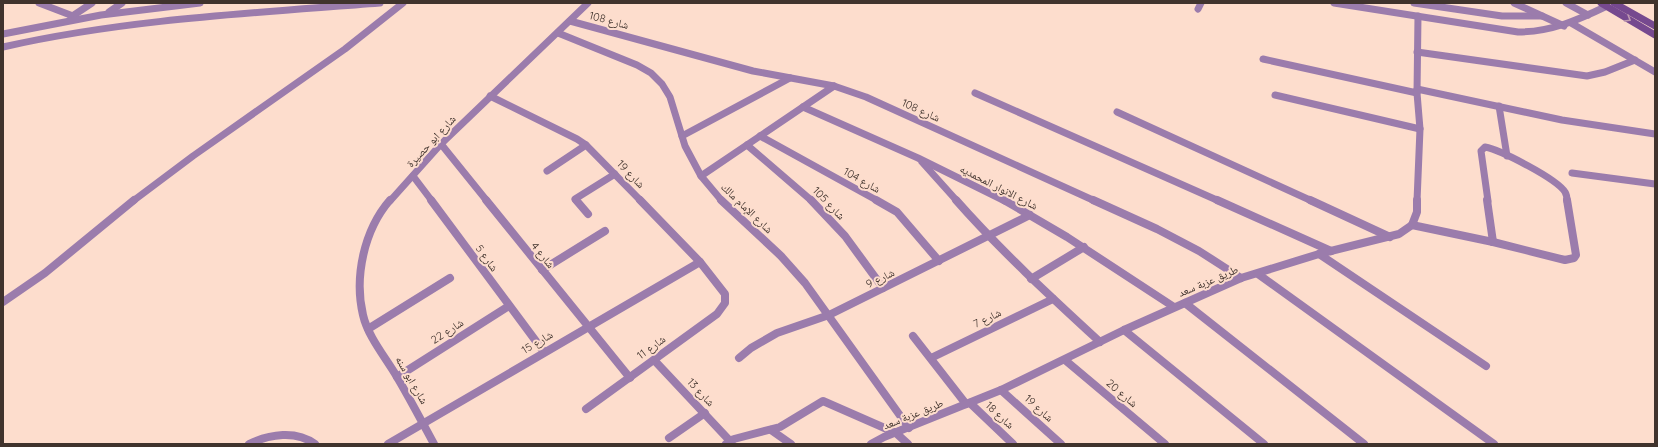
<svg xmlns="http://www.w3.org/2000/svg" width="1658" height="447" font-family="Quicksand,'Noto Naskh Arabic',sans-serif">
  <rect width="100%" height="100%" fill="#fdddcd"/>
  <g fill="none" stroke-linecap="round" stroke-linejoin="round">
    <g stroke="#9b7cac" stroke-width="7">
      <polyline points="1198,9 1201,3"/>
      <polyline points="1499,106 1507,156"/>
      <path d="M 1488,201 L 1481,151 L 1485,147 C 1501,150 1557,179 1565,192 C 1567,195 1567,198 1567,201"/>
    </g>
    <g stroke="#9b7cac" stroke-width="8">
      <polyline points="1487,200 1493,242"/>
      <polyline points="1412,225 1493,242"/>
      <polyline points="1493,242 1565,260 1574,258 1576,255 1567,200"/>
    </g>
    <g stroke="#9b7cac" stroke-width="7">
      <polyline points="39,3 73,16"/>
      <path d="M 1334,3 L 1518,32 C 1551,32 1578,20 1607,6"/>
      <polyline points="1414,3 1502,16 1542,16"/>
      <polyline points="1514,3 1564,26"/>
      <polyline points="1566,3 1588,15"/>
      <polyline points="109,12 122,3"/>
      <polyline points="71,17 92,3"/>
      <polyline points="570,21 753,71 834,86 866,97 1095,201"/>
      <polyline points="1571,23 1655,72"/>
      <polyline points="558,33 637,65 651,73 662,84 670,97 685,146 701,176 722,201"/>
      <polyline points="3,34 101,15 200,3"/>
      <path d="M 3,47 C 126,19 254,13 380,3"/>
      <polyline points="1417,52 1587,76 1605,72 1635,60"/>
      <polyline points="1263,59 1417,93"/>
      <polyline points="1417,89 1562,120 1655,134"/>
      <polyline points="975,93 1219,201"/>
      <polyline points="1275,95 1420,129"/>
      <polyline points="490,96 577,139 586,145 641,201"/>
      <polyline points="803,107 918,158 1005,201"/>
      <polyline points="1117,112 1312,201"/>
      <polyline points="682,136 790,78"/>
      <polyline points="760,136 878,201"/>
      <polyline points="441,144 487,201"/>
      <polyline points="747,145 812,201"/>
      <polyline points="922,162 957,201"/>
      <polyline points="547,171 586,145"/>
      <polyline points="1572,173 1655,184"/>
      <polyline points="413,176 432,201"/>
      <polyline points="701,176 834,86"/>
      <polyline points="133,201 193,156 345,49 403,3"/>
      <polyline points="390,201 441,144 588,3"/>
      <polyline points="577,201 575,199 615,174"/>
      <polyline points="1417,201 1420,129 1417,93 1418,16"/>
    </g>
    <g stroke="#9b7cac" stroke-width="8">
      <path d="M 390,200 C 364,230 354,277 363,315 C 368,337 386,358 397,377 C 410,399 422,422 434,444"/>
      <polyline points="431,200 544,352"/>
      <polyline points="486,200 630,378"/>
      <polyline points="576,200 588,214"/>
      <polyline points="721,200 781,256 805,283 909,428"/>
      <polyline points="811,200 845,236 883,288"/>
      <polyline points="876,200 897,212 939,261"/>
      <path d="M 956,200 C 1001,251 1050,296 1100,342"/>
      <polyline points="1004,200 1067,237 1174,307"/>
      <polyline points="1093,200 1157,229 1199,251 1241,278"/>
      <polyline points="1217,200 1331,251"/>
      <polyline points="1310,200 1390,237"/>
      <polyline points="1319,254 1486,366"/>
      <polyline points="542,270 605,231"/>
      <polyline points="1258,274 1494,444"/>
      <polyline points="1031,279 1084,247"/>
      <polyline points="3,302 45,273 134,200"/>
      <polyline points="1185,303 1364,444"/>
      <polyline points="368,329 450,278"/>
      <polyline points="1124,330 1264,444"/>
      <polyline points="913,336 966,404"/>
      <polyline points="739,358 751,348 777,333 829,315 1030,215"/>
      <polyline points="931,358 1053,299"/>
      <polyline points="654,360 730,441"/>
      <polyline points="1065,360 1165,444"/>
      <polyline points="397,377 509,306"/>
      <polyline points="1001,390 1061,444"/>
      <polyline points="970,403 1013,444"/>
      <polyline points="586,409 717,314 725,303 725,294 700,262 640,200"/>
      <polyline points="771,430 791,444"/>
      <polyline points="669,438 705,413"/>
      <path d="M 249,444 C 270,434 296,430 315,444"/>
      <polyline points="388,444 700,262"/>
      <polyline points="726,444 734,439 780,427 823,401 896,433 908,444"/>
      <polyline points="871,444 884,437 1001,390 1124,330 1241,278 1319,254 1399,234 1412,225 1417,212 1417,200"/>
    </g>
    <g stroke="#76498f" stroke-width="7">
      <polyline points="1601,3 1655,35"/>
      <polyline points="1614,3 1655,26"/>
    </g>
  </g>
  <defs><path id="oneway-chevron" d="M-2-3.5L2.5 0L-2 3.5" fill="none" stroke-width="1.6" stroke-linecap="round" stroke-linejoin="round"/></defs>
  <use stroke="#c09ab1" href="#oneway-chevron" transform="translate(1628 19) rotate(31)"/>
  <g text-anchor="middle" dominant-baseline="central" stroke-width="4" stroke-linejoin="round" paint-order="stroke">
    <g font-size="11" fill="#40332d" stroke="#fdddcd">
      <text transform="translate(609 20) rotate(15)">شارع 108</text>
      <text transform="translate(921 110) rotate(24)">شارع 108</text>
      <text transform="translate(431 141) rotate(-47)">شارع ابو حصيرة</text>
      <text transform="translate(631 174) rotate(46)">شارع 19</text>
      <text transform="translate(862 180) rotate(29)">شارع 104</text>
      <text transform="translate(999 187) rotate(27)">شارع الانوار المحمديه</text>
      <text transform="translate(829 203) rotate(46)">شارع 105</text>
      <text transform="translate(747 208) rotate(44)">شارع الإمام مالك</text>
      <text transform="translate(543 255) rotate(51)">شارع 4</text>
      <text transform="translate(487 258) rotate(54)">شارع 5</text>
      <text transform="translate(880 278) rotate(-26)">شارع 9</text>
      <text transform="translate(1208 281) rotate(-23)">طريق عزبة سعد</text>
      <text transform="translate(987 318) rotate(-26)">شارع 7</text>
      <text transform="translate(447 331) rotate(-33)">شارع 22</text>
      <text transform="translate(537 342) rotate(-31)">شارع 15</text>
      <text transform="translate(651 347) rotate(-36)">شارع 11</text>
      <text transform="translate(412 380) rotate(60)">شارع ابو سنه</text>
      <text transform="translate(701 392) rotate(47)">شارع 13</text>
      <text transform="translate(1122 393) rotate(40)">شارع 20</text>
      <text transform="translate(1039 408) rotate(42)">شارع 19</text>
      <text transform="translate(913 414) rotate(-22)">طريق عزبة سعد</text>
      <text transform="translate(1000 415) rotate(43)">شارع 18</text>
    </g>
  </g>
  <rect width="1658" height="447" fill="none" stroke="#40332d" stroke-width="8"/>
</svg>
